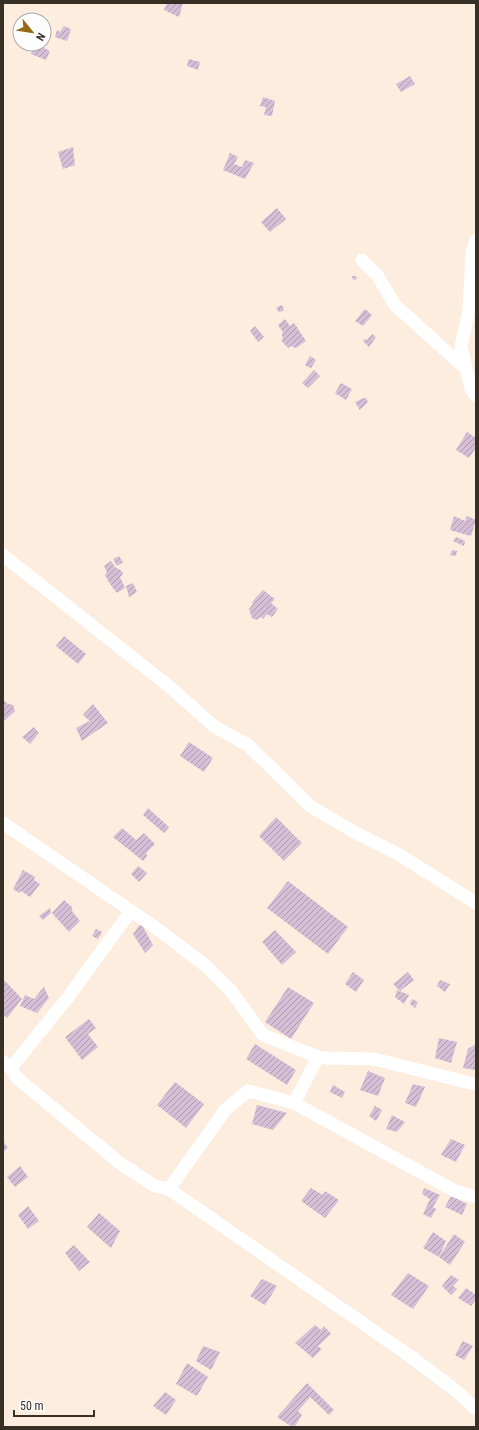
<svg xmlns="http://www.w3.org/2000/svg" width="479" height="1430" font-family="'Roboto Condensed',sans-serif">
  <defs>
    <pattern id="building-hatch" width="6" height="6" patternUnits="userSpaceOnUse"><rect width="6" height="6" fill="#d7bed7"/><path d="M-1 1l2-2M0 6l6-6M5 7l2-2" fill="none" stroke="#af9bae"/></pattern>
  </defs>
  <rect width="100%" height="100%" fill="#fcedde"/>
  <g fill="url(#building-hatch)">
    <polygon points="167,3 183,3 179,17 164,10"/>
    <polygon points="64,26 71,29 67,41 55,37 57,30 60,32"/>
    <polygon points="35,44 50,51 46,60 31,54"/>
    <polygon points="189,59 200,62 198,70 187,66"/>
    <polygon points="410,76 415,84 401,92 396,84"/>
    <polygon points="263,97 275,101 272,116 264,115 266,107 260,106"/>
    <polygon points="73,147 75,165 63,169 58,152"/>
    <polygon points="230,153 238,157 234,164 242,167 245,160 254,163 245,179 223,170"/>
    <polygon points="277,208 286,219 270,232 261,222"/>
    <polygon points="352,276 356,276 357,279 353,280"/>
    <polygon points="281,305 284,308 283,311 279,312 276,308"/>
    <polygon points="365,309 372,315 363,326 355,321"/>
    <polygon points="285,319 290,326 294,323 306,341 296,348 291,346 288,348 281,340 283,339 282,335 283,332 278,325"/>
    <polygon points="255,326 264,337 258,342 250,331"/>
    <polygon points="372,334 376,337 369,347 363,341 365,339 367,340"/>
    <polygon points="310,356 316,360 311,368 308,367 305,365"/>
    <polygon points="314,370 320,376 308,388 302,383"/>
    <polygon points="341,383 352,389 346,400 335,393"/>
    <polygon points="364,398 366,398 368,402 360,410 355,402"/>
    <polygon points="467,432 476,438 476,450 475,449 469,458 456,450"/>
    <polygon points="454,516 465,521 467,516 476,520 471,536 450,530"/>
    <polygon points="456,537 465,541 464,546 453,541"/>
    <polygon points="452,550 457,551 456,556 450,555"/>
    <polygon points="119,556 123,562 117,566 113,559"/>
    <polygon points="111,561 115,567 122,571 123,574 120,577 125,588 117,593 110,584 105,575 107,572 104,566"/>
    <polygon points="133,583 137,592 129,597 126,586"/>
    <polygon points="263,590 275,599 271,603 278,609 272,617 267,614 263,619 261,617 256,620 252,618 249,609 253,604 252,602"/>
    <polygon points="64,636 86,654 78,664 56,646"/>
    <polygon points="3,700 8,704 13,705 15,711 3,722"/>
    <polygon points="93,704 108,723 82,741 76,728 90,721 83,715"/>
    <polygon points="34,727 39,733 30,744 22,737"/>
    <polygon points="189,742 213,758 204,772 180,756"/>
    <polygon points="148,808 169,827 164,833 143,815"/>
    <polygon points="276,817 302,843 284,861 259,836"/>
    <polygon points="122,828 136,840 144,833 155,844 146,853 147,856 143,861 113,837"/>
    <polygon points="138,866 147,873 139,882 131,874"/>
    <polygon points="23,870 35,877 34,880 40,884 30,897 21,891 19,893 13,889"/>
    <polygon points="288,881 348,927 328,954 267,908"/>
    <polygon points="64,900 72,907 72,911 80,921 69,932 52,913"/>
    <polygon points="50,908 51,913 43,920 39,916"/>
    <polygon points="141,923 153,945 145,953 133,934"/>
    <polygon points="96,929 102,932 98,939 92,936"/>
    <polygon points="275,930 296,952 282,965 262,942"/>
    <polygon points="353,972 364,980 356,992 345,984"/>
    <polygon points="408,972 414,980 400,991 393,984"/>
    <polygon points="3,979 22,999 7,1018 3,1014"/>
    <polygon points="440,980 450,984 445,992 437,986"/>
    <polygon points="44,987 49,998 37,1013 20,1006 25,995 34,999"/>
    <polygon points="288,987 314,1003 291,1039 265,1022"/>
    <polygon points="397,990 409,995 404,1004 395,997"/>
    <polygon points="412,999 418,1002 415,1008 410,1004"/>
    <polygon points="89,1019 96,1028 88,1034 98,1047 82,1060 65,1037"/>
    <polygon points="439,1038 457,1042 451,1063 435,1058"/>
    <polygon points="255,1044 296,1070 287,1085 246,1059"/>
    <polygon points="476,1044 476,1070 463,1068 468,1049"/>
    <polygon points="368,1071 385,1078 378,1096 360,1090"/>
    <polygon points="175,1082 204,1104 186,1128 157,1105"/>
    <polygon points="413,1084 425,1087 416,1107 405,1103"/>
    <polygon points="333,1085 345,1092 342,1098 330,1092"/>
    <polygon points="257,1105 287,1113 273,1130 252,1124"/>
    <polygon points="375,1106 382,1110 376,1121 369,1116"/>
    <polygon points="392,1115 405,1122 397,1132 386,1129"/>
    <polygon points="451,1139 465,1145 456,1162 441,1155"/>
    <polygon points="3,1141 8,1148 3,1152"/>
    <polygon points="20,1166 28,1177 15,1187 7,1177"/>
    <polygon points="311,1188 323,1195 325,1191 339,1200 325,1218 301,1201"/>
    <polygon points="424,1188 440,1195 433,1207 436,1209 431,1218 423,1214 430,1199 422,1194"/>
    <polygon points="451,1196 467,1204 462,1215 445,1207"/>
    <polygon points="28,1206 39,1221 28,1229 18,1215"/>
    <polygon points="99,1213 120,1231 111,1248 87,1227"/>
    <polygon points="433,1232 446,1241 439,1257 423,1248"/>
    <polygon points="454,1234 465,1242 450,1265 439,1257"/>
    <polygon points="74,1245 90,1262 79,1271 65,1253"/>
    <polygon points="408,1273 429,1286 413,1309 391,1295"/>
    <polygon points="451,1275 459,1280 453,1286 457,1289 451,1295 442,1286"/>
    <polygon points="262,1279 277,1286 265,1305 250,1296"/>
    <polygon points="466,1288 476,1295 476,1299 471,1306 458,1298"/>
    <polygon points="315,1325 321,1330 324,1326 331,1334 318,1346 322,1349 313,1358 295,1343"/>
    <polygon points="463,1341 473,1346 464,1360 455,1355"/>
    <polygon points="203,1346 220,1352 211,1370 196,1361"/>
    <polygon points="187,1363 208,1377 197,1396 176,1384"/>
    <polygon points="307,1383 334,1410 329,1415 310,1397 298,1411 302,1415 295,1426 289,1425 277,1417"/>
    <polygon points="165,1392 176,1400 166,1415 153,1406"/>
  </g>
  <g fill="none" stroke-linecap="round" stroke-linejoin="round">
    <g stroke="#fff" stroke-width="13">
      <polyline points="476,240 472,252 469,310 461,346 471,389 476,396"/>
      <polyline points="362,260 377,275 395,305 466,369"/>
      <polyline points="3,555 171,688 215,727 248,745 310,806 356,833 398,854 476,903"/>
      <polyline points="3,823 156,928 206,966 231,991 263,1035 318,1057 328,1058 374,1059 466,1082 476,1084"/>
      <polyline points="3,1062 11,1068 17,1078 121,1164 155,1186 169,1189 410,1356 455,1390 476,1409"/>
      <polyline points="11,1068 69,996 130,912"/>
      <polyline points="294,1103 318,1057"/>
      <polyline points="169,1189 225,1110 248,1091 294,1103 455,1191 476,1197"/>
    </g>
  </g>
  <rect width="479" height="1430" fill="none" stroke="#382f25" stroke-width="8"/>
  <g transform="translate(32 32) rotate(120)"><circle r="19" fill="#fdfdfd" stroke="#aeaba7"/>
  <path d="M0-3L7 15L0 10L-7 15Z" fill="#956815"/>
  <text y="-6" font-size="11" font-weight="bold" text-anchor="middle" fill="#382f25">N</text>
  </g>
  <path d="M14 1410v6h80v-6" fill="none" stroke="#382f25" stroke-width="2"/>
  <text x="20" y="1410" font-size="12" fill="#382f25" stroke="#fdfdfd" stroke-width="3" paint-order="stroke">50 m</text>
</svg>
